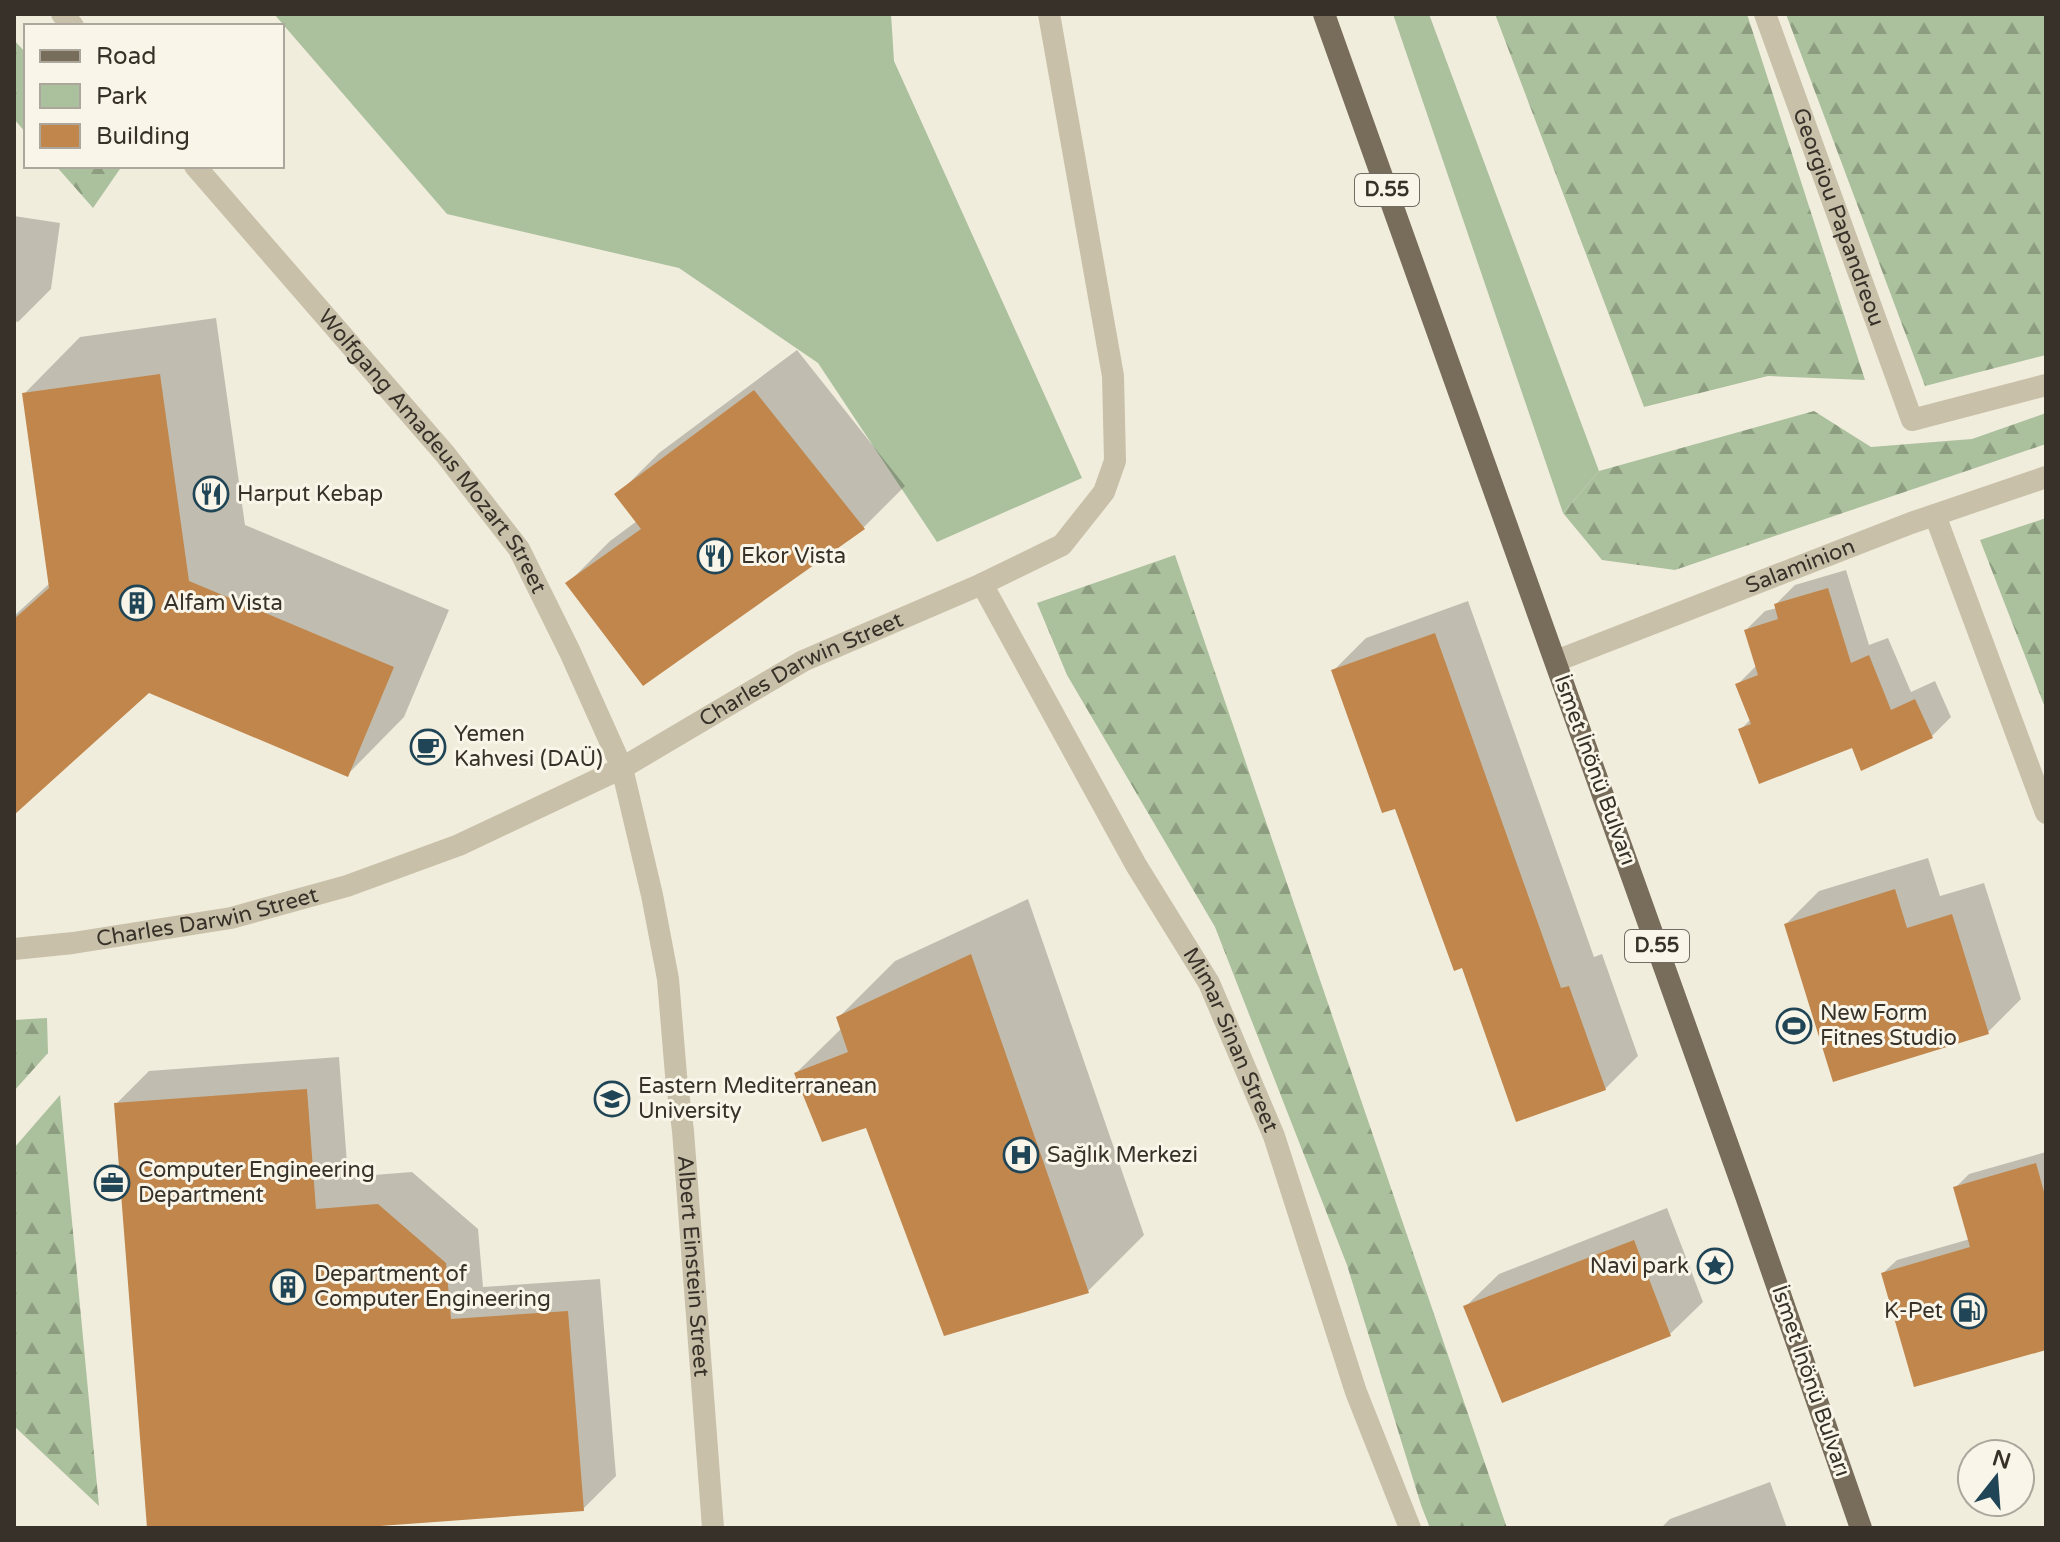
<svg xmlns="http://www.w3.org/2000/svg" width="2060" height="1542" font-family="'Varela Round',sans-serif">
  <defs>
    <pattern id="forest-firs" width="22" height="20" patternUnits="userSpaceOnUse" patternTransform="scale(2)"><rect width="22" height="20" fill="#abc09d"/><path d="M5 1l3.5 6h-7zM16 11l3.5 6h-7z" fill="#8c9d80"/></pattern>
  </defs>
  <rect width="100%" height="100%" fill="#f1eddd"/>
  <g fill="#abc09d">
    <polygon points="274,14 891,14 894,61 1082,478 937,542 818,363 679,268 447,214"/>
    <polygon points="1393,14 1429,14 1599,471 1563,513"/>
  </g>
  <g fill="url(#forest-firs)">
    <polygon points="1495,14 1747,14 1865,380 1768,376 1644,407"/>
    <polygon points="1786,14 2046,14 2046,355 1925,386"/>
    <polygon points="14,40 26,53 26,133 14,119"/>
    <polygon points="56,166 122,166 93,208"/>
    <polygon points="1814,411 1871,447 1972,439 2046,413 2046,444 1675,570 1602,560 1563,513 1599,471"/>
    <polygon points="2046,518 2046,710 1980,540"/>
    <polygon points="1175,555 1507,1528 1430,1528 1421,1505 1347,1265 1215,927 1067,675 1037,603"/>
    <polygon points="47,1018 48,1053 14,1091 14,1020"/>
    <polygon points="60,1095 99,1506 14,1426 14,1148"/>
  </g>
  <g fill="#0003">
    <polygon points="14,216 60,223 51,289 18,322 14,321"/>
    <polygon points="216,318 245,525 449,610 404,717 348,774 149,691 14,812 14,616 50,583 24,394 80,337"/>
    <polygon points="797,350 905,486 863,528 568,583 610,541 637,521 617,495 659,453"/>
    <polygon points="1846,570 1869,645 1888,638 1911,692 1935,681 1951,717 1932,736 1740,730 1751,719 1738,684 1757,665 1746,630 1765,611 1777,608 1776,604 1795,585"/>
    <polygon points="1468,601 1594,957 1602,954 1638,1056 1605,1089 1463,966 1396,806 1333,671 1366,638"/>
    <polygon points="1928,858 1940,896 1984,883 2021,999 1988,1032 1786,924 1819,891"/>
    <polygon points="1028,899 1144,1235 1088,1291 796,1073 842,1028 838,1018 895,961"/>
    <polygon points="339,1057 348,1177 412,1172 478,1229 483,1287 600,1279 616,1476 583,1509 327,1528 149,1528 116,1104 149,1071"/>
    <polygon points="2046,1152 2046,1348 1883,1273 1897,1260 1970,1239 1955,1188 1969,1174"/>
    <polygon points="1667,1208 1703,1302 1670,1334 1466,1306 1499,1274"/>
    <polygon points="1770,1482 1787,1528 1661,1528 1670,1519"/>
  </g>
  <g fill="#c1864b">
    <polygon points="160,374 189,581 394,667 348,777 149,693 14,815 14,619 49,588 22,393"/>
    <polygon points="754,390 865,529 643,686 565,583 641,529 614,494"/>
    <polygon points="1828,588 1851,663 1869,655 1891,710 1915,699 1933,738 1861,771 1852,748 1759,784 1738,729 1751,724 1735,684 1758,675 1744,630 1778,619 1774,604"/>
    <polygon points="1435,633 1561,988 1569,986 1606,1090 1516,1122 1462,968 1454,971 1395,809 1382,813 1331,670"/>
    <polygon points="1895,889 1907,928 1952,914 1989,1034 1833,1082 1784,924"/>
    <polygon points="971,954 1089,1293 944,1336 866,1128 822,1142 794,1073 848,1052 836,1017"/>
    <polygon points="307,1089 316,1209 378,1204 446,1263 451,1319 568,1311 584,1511 353,1528 147,1528 114,1103"/>
    <polygon points="2036,1163 2046,1199 2046,1350 1914,1387 1881,1273 1970,1247 1953,1187"/>
    <polygon points="1634,1240 1671,1336 1502,1403 1463,1306"/>
  </g>
  <g fill="none" stroke-linecap="round" stroke-linejoin="round">
    <g stroke="#c9c0a9" stroke-width="22">
      <polyline points="62,14 73,26"/>
      <path id="s1" d="M 1765,14 L 1912,420 L 2046,385"/>
      <path id="s2" d="M 195,166 L 445,454 L 519,549 L 570,652 L 622,768 L 652,895 L 668,979 L 676,1075 L 683,1131 L 713,1528"/>
      <polyline points="1935,515 2046,813"/>
      <path id="s3" d="M 982,584 L 1136,865 L 1209,983 L 1274,1136 L 1356,1392 L 1410,1528"/>
      <path id="s4" d="M 1556,661 L 1911,523 L 2046,477"/>
      <path id="s5" d="M 14,949 L 73,943 L 231,918 L 347,886 L 459,845 L 622,768 L 803,661 L 982,584 L 1062,545 L 1104,492 L 1115,461 L 1113,376 L 1049,14"/>
    </g>
    <polyline stroke="#786c5a" stroke-width="22" points="1324,14 1746,1196 1861,1528"/>
  </g>
  <defs>
    <g id="restaurant-ring" transform="scale(1.8)"><circle r="9.5" fill="#f9f6e9" stroke="#204556" stroke-width="1.5"/><path d="M-5-6h1v4h1v-4h1v4h1v-4h1v5L-1.5 .5V6h-2V.5L-5-1ZM5-6V6H3V1.5H1.5Q1.5-4 5-6Z" fill="#204556"/></g>
    <g id="building-ring" transform="scale(1.8)"><circle r="9.5" fill="#f9f6e9" stroke="#204556" stroke-width="1.5"/><path d="M-4-6H4V6H1V3H-1V6H-4ZM-2.5-4.3h1.7v1.8h-1.7ZM.8-4.3h1.7v1.8H.8ZM-2.5-1h1.7V.8h-1.7ZM.8-1h1.7V.8H.8Z" fill="#204556"/></g>
    <g id="cafe-ring" transform="scale(1.8)"><circle r="9.5" fill="#f9f6e9" stroke="#204556" stroke-width="1.5"/><path d="M-5.5-4.5H6V0H3Q3 3.5 0 3.5H-2.5Q-5.5 3.5-5.5 0ZM3-3.2v2h1.7v-2ZM-6 4.5H4V6H-6Z" fill="#204556"/></g>
    <g id="stadium-ring" transform="scale(1.8)"><circle r="9.5" fill="#f9f6e9" stroke="#204556" stroke-width="1.5"/><path d="M0-5a6.5 5 0 1 0 0 10a6.5 5 0 1 0 0-10ZM-3.5-1.8h7v3.6h-7Z" fill="#204556"/></g>
    <g id="university-ring" transform="scale(1.8)"><circle r="9.5" fill="#f9f6e9" stroke="#204556" stroke-width="1.5"/><path d="M0-5L7-2L0 1L-7-2ZM-4 1L0 2.5L4 1V4Q0 6-4 4Z" fill="#204556"/></g>
    <g id="hospital-ring" transform="scale(1.8)"><circle r="9.5" fill="#f9f6e9" stroke="#204556" stroke-width="1.5"/><path d="M-5-5h3v3.5h4V-5h3V5h-3V1.5h-4V5h-3Z" fill="#204556"/></g>
    <g id="office-ring" transform="scale(1.8)"><circle r="9.5" fill="#f9f6e9" stroke="#204556" stroke-width="1.5"/><path d="M-6-3h4V-5.5h4V-3h4V5H-6ZM-1-4.5V-3h2v-1.5ZM-6 0V1H6V0Z" fill="#204556"/></g>
    <g id="sight-ring" transform="scale(1.8)"><circle r="9.5" fill="#f9f6e9" stroke="#204556" stroke-width="1.5"/><path d="M0-6L1.8-2.2L6-1.7L2.9 1.2L3.7 5.4L0 3.3L-3.7 5.4L-2.9 1.2L-6-1.7L-1.8-2.2Z" fill="#204556"/></g>
    <g id="fuel-ring" transform="scale(1.8)"><circle r="9.5" fill="#f9f6e9" stroke="#204556" stroke-width="1.5"/><path d="M-5.5-6h7V0h2V4h1.3V-2.5L3-4.5l.8-.8L6-3V5H2.5V1h-1V6h-7ZM-4.2-4.7v3.2H.2V-4.7Z" fill="#204556"/></g>
  </defs>
  <g fill-rule="evenodd">
    <use href="#restaurant-ring" x="211" y="494"/>
    <use href="#restaurant-ring" x="715" y="556"/>
    <use href="#building-ring" x="137" y="603"/>
    <use href="#cafe-ring" x="428" y="747"/>
    <use href="#stadium-ring" x="1794" y="1026"/>
    <use href="#university-ring" x="612" y="1099"/>
    <use href="#hospital-ring" x="1021" y="1155"/>
    <use href="#office-ring" x="112" y="1183"/>
    <use href="#sight-ring" x="1715" y="1266"/>
    <use href="#building-ring" x="288" y="1287"/>
    <use href="#fuel-ring" x="1969" y="1311"/>
  </g>
  <g text-anchor="middle" dominant-baseline="central" stroke-width="6" stroke-linejoin="round" paint-order="stroke">
    <g fill="#f9f6e9" stroke="#716c63" stroke-width="2">
      <rect x="1355" y="174" width="64" height="32" rx="6"/>
      <rect x="1625" y="930" width="64" height="32" rx="6"/>
    </g>
    <g font-size="20" font-weight="bold" fill="#373129">
      <text x="1387" y="190">D.55</text>
      <text x="1657" y="946">D.55</text>
    </g>
    <g font-size="22" fill="#373129" stroke="#f9f6e9">
      <text stroke="none"><textPath href="#s1" startOffset="216">Georgiou Papandreou</textPath></text>
      <text stroke="none"><textPath href="#s2" startOffset="372">Wolfgang Amadeus Mozart Street</textPath></text>
      <text stroke="none"><textPath href="#s4" startOffset="262">Salaminion</textPath></text>
      <text stroke="none"><textPath href="#s5" startOffset="844">Charles Darwin Street</textPath></text>
      <text transform="translate(1595 770) rotate(70)">İsmet İnönü Bulvarı</text>
      <text stroke="none"><textPath href="#s5" startOffset="196">Charles Darwin Street</textPath></text>
      <text stroke="none"><textPath href="#s3" startOffset="520">Mimar Sinan Street</textPath></text>
      <text stroke="none"><textPath href="#s2" startOffset="1248">Albert Einstein Street</textPath></text>
      <text transform="translate(1811 1381) rotate(71)">İsmet İnönü Bulvarı</text>
    </g>
    <g font-size="22" fill="#373129" stroke="#f9f6e9" text-anchor="start">
      <text x="237" y="494">Harput Kebap</text>
      <text x="741" y="556">Ekor Vista</text>
      <text x="163" y="603">Alfam Vista</text>
      <text x="454" y="734">Yemen<tspan x="454" dy="25">Kahvesi (DAÜ)</tspan></text>
      <text x="1820" y="1013">New Form<tspan x="1820" dy="25">Fitnes Studio</tspan></text>
      <text x="638" y="1086">Eastern Mediterranean<tspan x="638" dy="25">University</tspan></text>
      <text x="1047" y="1155">Sağlık Merkezi</text>
      <text x="138" y="1170">Computer Engineering<tspan x="138" dy="25">Department</tspan></text>
      <text x="1689" y="1266" text-anchor="end">Navi park</text>
      <text x="314" y="1274">Department of<tspan x="314" dy="25">Computer Engineering</tspan></text>
      <text x="1943" y="1311" text-anchor="end">K-Pet</text>
    </g>
  </g>
  <rect width="2060" height="1542" fill="none" stroke="#373129" stroke-width="32"/>
  <rect x="24" y="24" width="260" height="144" fill="#f9f6e9" stroke="#aba79c" stroke-width="2"/>
  <rect x="40" y="50" width="40" height="12" fill="#786c5a" stroke="#aba79c" stroke-width="2"/>
  <text x="96" y="64" font-size="24" fill="#373129">Road</text>
  <rect x="40" y="84" width="40" height="24" fill="#abc09d" stroke="#aba79c" stroke-width="2"/>
  <text x="96" y="104" font-size="24" fill="#373129">Park</text>
  <rect x="40" y="124" width="40" height="24" fill="#c1864b" stroke="#aba79c" stroke-width="2"/>
  <text x="96" y="144" font-size="24" fill="#373129">Building</text>
  <g transform="translate(1996 1478) rotate(17)"><circle r="38" fill="#f9f6e9" stroke="#aba79c" stroke-width="2"/>
  <path d="M0-6L14 30L0 20L-14 30Z" fill="#204556"/>
  <text y="-12" font-size="22" font-weight="bold" text-anchor="middle" fill="#373129">N</text>
  </g>
</svg>
